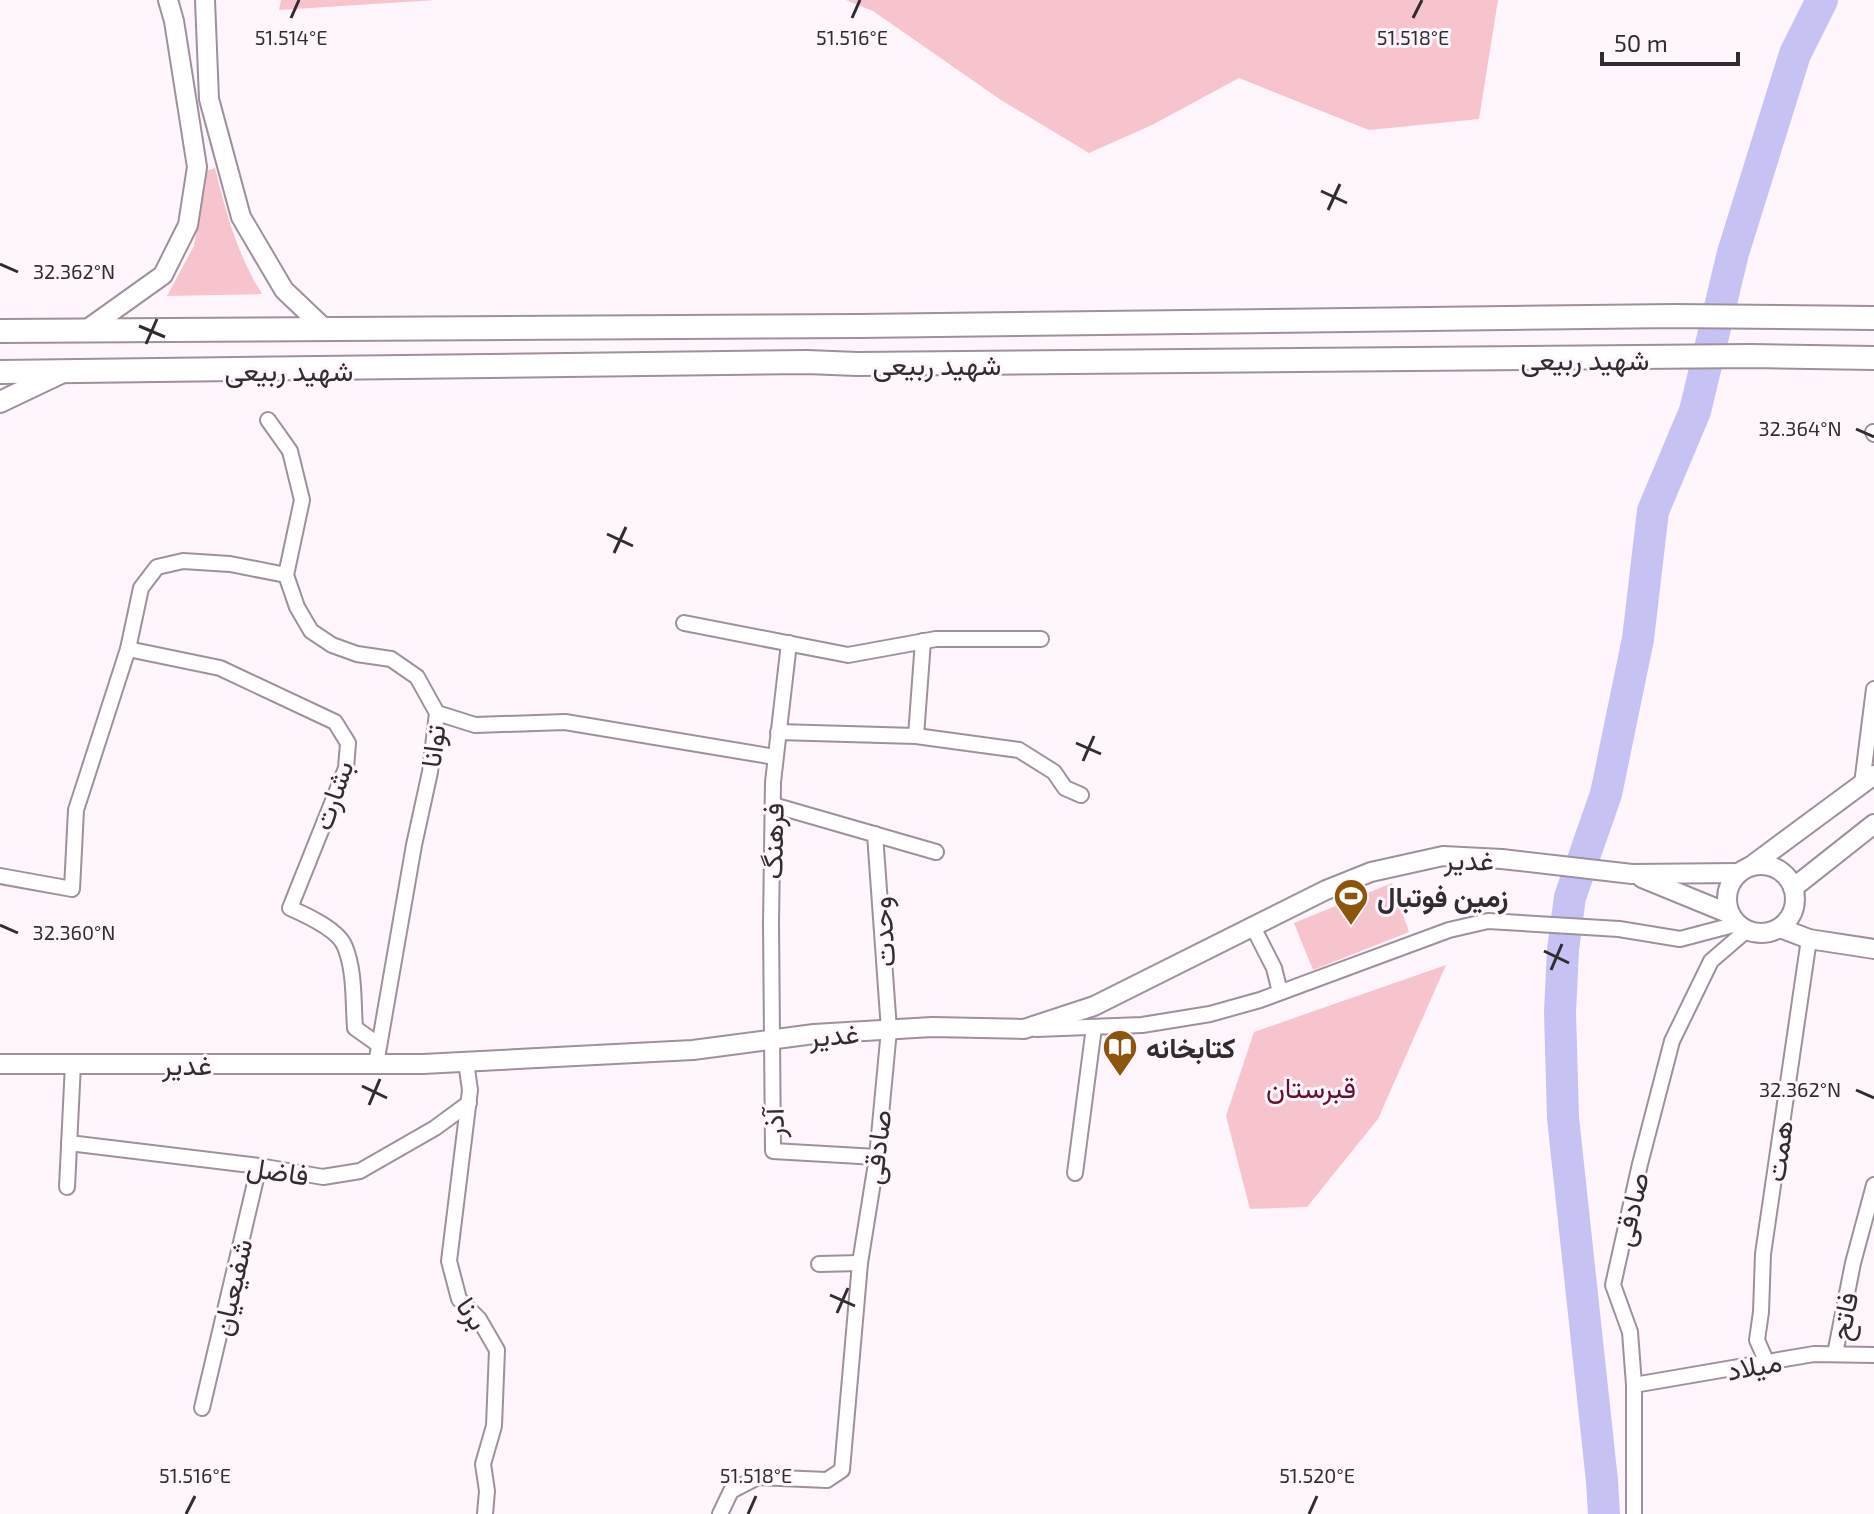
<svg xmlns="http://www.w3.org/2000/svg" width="1874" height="1514" font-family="'Exo 2',Vazirmatn,sans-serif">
  <rect width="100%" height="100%" fill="#fef5fd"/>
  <g fill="#f7c4cd">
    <polygon points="281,0 436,0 279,10"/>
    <polygon points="846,0 1498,0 1479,119 1369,130 1239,78 1152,125 1089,153 1001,100 873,11"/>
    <path d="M 215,168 C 226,213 237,254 262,294 L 167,296 L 194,246 L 206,171 Z"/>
    <polygon points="1392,883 1409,932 1313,970 1294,923"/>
    <polygon points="1446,965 1378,1119 1307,1207 1250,1209 1226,1116 1254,1032"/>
  </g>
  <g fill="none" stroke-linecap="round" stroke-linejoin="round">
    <polyline stroke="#c6c2f4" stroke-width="32" points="1604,1514 1602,1481 1563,1118 1560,1012 1563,950 1570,897 1606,794 1638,639 1653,511 1695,411 1733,253 1795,54 1822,0"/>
    <g stroke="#9e909d" stroke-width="18">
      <g id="minor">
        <polyline points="268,420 290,451 302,500 286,575 297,607 311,631 332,645 357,654 391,659 417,677 437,713 430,772 414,845 376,1064"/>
        <polyline points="1873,432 1874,434"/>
        <polyline points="684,623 848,655 936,639 1041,639"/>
        <polyline points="789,643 773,782 771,923 773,1151 877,1157"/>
        <path d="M 128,649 L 220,668 L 335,722 L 348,743 L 346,768 L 290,908 C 306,915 339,930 345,947 C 355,971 353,1002 355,1028 L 379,1045"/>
        <polyline points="437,713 475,725 565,722 775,757"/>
        <polyline points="778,732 916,736 1019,750 1054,772 1065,788 1081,795"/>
        <polyline points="916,736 923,641"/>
        <polyline points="1862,784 1874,689"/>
        <polyline points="773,805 936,852"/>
        <polyline points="0,876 72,889 76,810 128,649 141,588 157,567 183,561 230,564 286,575"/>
        <polyline points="1252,925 1274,968 1280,992"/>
        <polyline points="1036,1029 1142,1025 1210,1014 1260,1000 1449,930 1488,921 1619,929 1680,939 1737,924"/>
        <polyline points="466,1062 470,1090 449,1261 459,1299 479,1319 497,1350 494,1426 483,1464 487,1491 485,1514"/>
        <polyline points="69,1143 259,1166 323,1177 360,1171 435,1128 469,1103"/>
        <polyline points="1075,1173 1094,1027"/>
        <polyline points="67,1187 73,1064"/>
        <polyline points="819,1264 860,1263"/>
        <polyline points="1835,1354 1853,1263 1874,1185"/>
        <polyline points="1767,1363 1757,1340 1761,1312 1763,1254 1809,939"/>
        <polyline points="1634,1385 1814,1354 1874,1355"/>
        <polyline points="202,1408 259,1166"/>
        <polyline points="720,1514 731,1491 758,1477 827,1480 842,1470 860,1263 877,1157 889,1030 875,834"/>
        <polyline points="1634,1514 1634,1385 1630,1332 1613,1285 1640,1164 1672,1041 1711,961 1747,930"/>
      </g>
    </g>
    <g stroke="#9e909d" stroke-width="22">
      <g id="tertiary">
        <polyline points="205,0 209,99 241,217 284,290 324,328"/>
        <polyline points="86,330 163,275 188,225 197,167 174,21 168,0"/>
        <circle cx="1761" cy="899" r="34"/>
        <polyline points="1751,866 1874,775"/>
        <polyline points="1642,878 1730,914"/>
        <polyline points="1793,888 1874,824"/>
        <polyline points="1780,928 1809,939 1874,949"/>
        <polyline points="0,1064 423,1064 693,1050 814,1034 932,1027 1024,1029 1094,1006 1326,890 1371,872 1443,856 1502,859 1632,874 1739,873"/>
      </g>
    </g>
    <g stroke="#9e909d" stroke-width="24">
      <polyline id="secondary" points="0,402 63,372"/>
    </g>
    <g stroke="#9e909d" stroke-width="26">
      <g id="primary">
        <polyline points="0,331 859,326 1674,316 1874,318"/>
        <polyline points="0,372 807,362 857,364 1751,356 1874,358"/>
      </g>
    </g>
    <use href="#minor" stroke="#fff" stroke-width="14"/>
    <use href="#tertiary" stroke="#fff" stroke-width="18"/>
    <use href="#secondary" stroke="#fff" stroke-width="20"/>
    <use href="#primary" stroke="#fff" stroke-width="22"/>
  </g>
  <path fill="none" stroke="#312c31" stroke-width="3" d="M 291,18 L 299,0M 852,18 L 860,0M 1413,18 L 1422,0M 1321,191 L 1347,203M 1328,210 L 1340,184M 0,264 L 18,272M 139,326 L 165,337M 146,344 L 157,319M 1856,429 L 1874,437M 607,534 L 633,546M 614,553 L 626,527M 1076,743 L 1101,754M 1083,761 L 1094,736M 0,925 L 18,933M 1544,951 L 1569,963M 1551,970 L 1562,944M 362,1086 L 387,1098M 1856,1090 L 1874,1098M 369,1105 L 380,1079M 830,1295 L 855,1306M 837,1313 L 848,1288M 186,1514 L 195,1496M 748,1514 L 756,1496M 1309,1514 L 1317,1496"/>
  <defs>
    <g id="stadium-pin" transform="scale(1.8)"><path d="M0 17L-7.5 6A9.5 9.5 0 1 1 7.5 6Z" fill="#8d540c" stroke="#fef5fd"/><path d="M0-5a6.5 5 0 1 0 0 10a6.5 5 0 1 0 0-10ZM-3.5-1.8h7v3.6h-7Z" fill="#fff"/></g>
    <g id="library-pin" transform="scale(1.8)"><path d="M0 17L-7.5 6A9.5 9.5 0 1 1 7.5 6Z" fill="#8d540c" stroke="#fef5fd"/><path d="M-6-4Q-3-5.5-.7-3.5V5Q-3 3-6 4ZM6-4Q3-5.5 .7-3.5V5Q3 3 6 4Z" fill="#fff"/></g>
  </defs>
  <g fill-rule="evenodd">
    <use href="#stadium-pin" x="1351" y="896"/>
    <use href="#library-pin" x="1120" y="1047"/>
  </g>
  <g text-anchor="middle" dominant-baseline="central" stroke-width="6" stroke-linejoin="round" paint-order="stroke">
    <g font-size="28" fill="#312c31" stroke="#fef5fd">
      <text x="1585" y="359">شهید ربیعی</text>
      <text x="937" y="364">شهید ربیعی</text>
      <text x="289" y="370">شهید ربیعی</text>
      <text transform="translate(432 746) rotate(-83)">توانا</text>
      <text transform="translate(332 795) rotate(-71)">بشارت</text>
      <text transform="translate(772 841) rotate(-89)">فرهنگ</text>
      <text transform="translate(1469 859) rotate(1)">غدیر</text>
      <text transform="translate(882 932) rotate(-94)">وحدت</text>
      <text transform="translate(834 1034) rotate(-4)">غدیر</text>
      <text x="187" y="1064">غدیر</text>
      <text transform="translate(773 1123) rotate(-91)">آذر</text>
      <text transform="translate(876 1147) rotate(-83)">صادقی</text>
      <text transform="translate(1778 1151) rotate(-82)">همت</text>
      <text transform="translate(278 1170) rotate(9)">فاضل</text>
      <text transform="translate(1630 1209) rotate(-77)">صادقی</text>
      <text transform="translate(231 1287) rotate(-77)">شفیعیان</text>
      <text transform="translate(473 1313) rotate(56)">برنا</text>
      <text transform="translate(1843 1316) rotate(-79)">فاتح</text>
      <text transform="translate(1754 1365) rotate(-10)">میلاد</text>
    </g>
    <g font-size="28" font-weight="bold" fill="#312c31" stroke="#fef5fd" text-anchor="start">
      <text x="1377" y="896">زمین فوتبال</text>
      <text x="1146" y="1047">کتابخانه</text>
    </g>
    <g font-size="28" fill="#65102d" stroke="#fef5fd">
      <text x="1311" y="1087">قبرستان</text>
    </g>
  </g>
  <g font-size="20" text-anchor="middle" fill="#312c31" stroke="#fef5fd" stroke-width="6" stroke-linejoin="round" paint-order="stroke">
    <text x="291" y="45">51.514°E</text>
    <text x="1413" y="45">51.518°E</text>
    <text x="852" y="45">51.516°E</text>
    <text x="74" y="279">32.362°N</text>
    <text x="1800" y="436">32.364°N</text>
    <text x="74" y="940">32.360°N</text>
    <text x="1800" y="1097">32.362°N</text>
    <text x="195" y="1483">51.516°E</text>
    <text x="756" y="1483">51.518°E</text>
    <text x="1317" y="1483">51.520°E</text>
  </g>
  <path d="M1602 52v12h136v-12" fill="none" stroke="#312c31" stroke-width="4"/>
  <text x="1614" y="52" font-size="24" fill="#312c31" stroke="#fef5fd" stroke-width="6" paint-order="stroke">50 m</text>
</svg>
